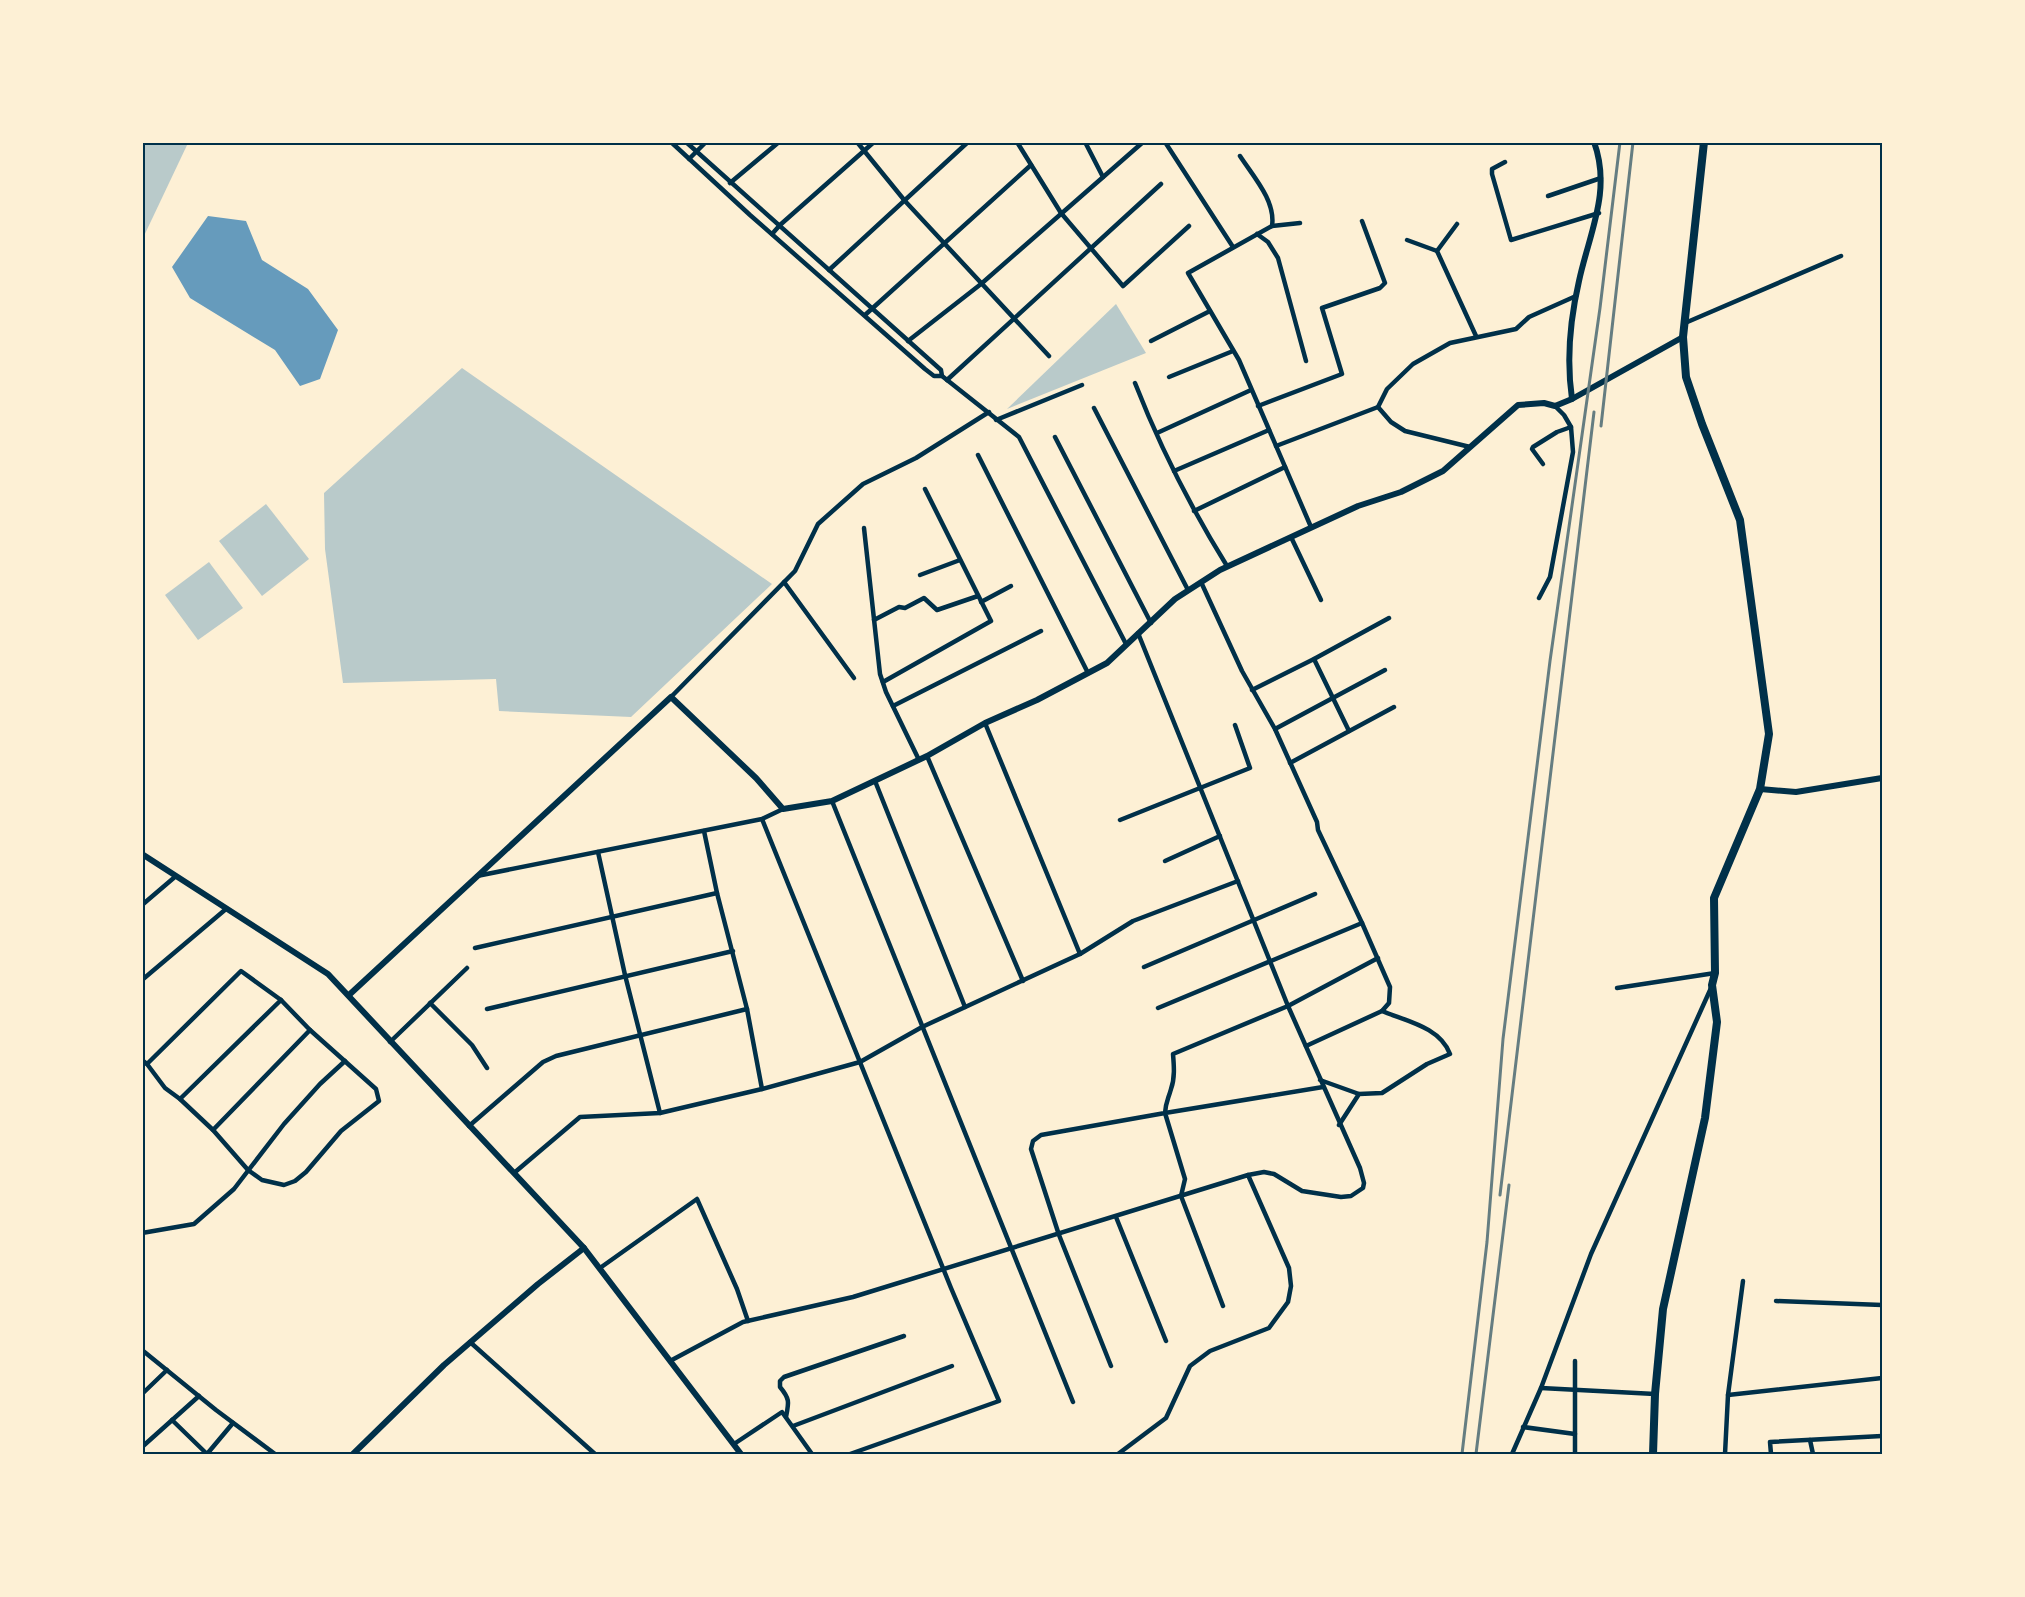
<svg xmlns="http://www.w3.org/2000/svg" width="2025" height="1597" font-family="'Alegreya Sans',sans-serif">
  <rect width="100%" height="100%" fill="#fdf0d5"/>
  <g fill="#b9caca">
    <polygon points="143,142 188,143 143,238 142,143"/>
    <polygon points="1116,304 1146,353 1007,409"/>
    <polygon points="462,368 772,584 631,717 499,711 496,679 343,683 325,549 324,493"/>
    <polygon points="266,504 309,559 262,596 219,541"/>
    <polygon points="209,562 243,608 198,640 165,595"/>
  </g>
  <polygon fill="#669bbc" points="208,216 246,221 262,260 308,289 338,330 320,379 300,386 275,350 190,298 172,267"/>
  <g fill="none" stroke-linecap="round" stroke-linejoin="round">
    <g stroke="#003049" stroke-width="4.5">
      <polyline points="671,142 750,215 925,369 934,376 942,376 1019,437 1126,644"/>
      <polyline points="686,142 941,370 942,376"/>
      <polyline points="857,142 905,201 1049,356"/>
      <polyline points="1017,142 1061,213 1123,286 1189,226"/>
      <polyline points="1085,142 1103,177"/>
      <polyline points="1165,142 1233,247"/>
      <path d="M 1240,156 C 1253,176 1276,201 1272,226"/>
      <polyline points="689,159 706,142"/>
      <polyline points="1505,162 1492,169 1492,174 1511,240 1599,213"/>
      <polyline points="730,183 779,142"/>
      <polyline points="1548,196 1601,178"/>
      <polyline points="1300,223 1272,226 1188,273 1239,360 1311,527"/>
      <polyline points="1457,224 1437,251 1476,336"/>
      <polyline points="772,234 780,225 874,142"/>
      <polyline points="1257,234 1268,242 1278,258 1306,361"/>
      <polyline points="1407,240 1437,251"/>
      <polyline points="829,270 968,142"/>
      <polyline points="865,315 1031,165"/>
      <polyline points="1685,323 1841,256"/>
      <polyline points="908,341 981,284 1142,143"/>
      <polyline points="1151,341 1210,311"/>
      <polyline points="1169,377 1233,351"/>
      <polyline points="947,380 1161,184"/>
      <path d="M 1135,383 C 1160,447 1191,508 1227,566"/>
      <polyline points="1258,406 1342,374 1322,308 1380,288 1385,283 1362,221"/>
      <polyline points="1378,407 1391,422 1405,431 1470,447"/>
      <polyline points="1094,408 1188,590"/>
      <polyline points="996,420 1082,385"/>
      <polyline points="1157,433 1251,390"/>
      <polyline points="1055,437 1151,623"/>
      <polyline points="1276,446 1378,407 1387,389 1413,364 1450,343 1516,329 1529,317 1576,296"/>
      <polyline points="978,455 1088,673"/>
      <polyline points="1543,464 1532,449 1533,447 1557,432 1571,427"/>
      <polyline points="1174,471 1269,430"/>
      <polyline points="1194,511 1285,467"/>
      <polyline points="864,528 880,674 886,692 919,760"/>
      <polyline points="1291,537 1321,600"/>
      <polyline points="920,575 960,560"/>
      <polyline points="784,582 854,678"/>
      <polyline points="1201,582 1242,671 1275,729 1317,822 1318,830 1362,923 1390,987 1389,1003 1382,1011 1306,1046"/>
      <polyline points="1539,598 1550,577 1573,452 1571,427 1564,415 1555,406"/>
      <polyline points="981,602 1011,586"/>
      <polyline points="874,620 899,607 905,608 924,598 937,610 978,596"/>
      <polyline points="1138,633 1288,1006 1360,1168 1364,1183 1363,1188 1351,1196 1341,1197 1302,1191 1274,1174 1264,1172 1248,1175"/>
      <polyline points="1314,659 1349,731"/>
      <polyline points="883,682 991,621 925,489"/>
      <polyline points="1252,690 1314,659 1389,618"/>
      <polyline points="671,697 795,571 818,524 863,484 916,458 989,412"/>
      <polyline points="893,706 1041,631"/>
      <polyline points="985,723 1080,954"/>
      <polyline points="1275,729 1385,670"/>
      <polyline points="927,756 1023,981"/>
      <polyline points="1290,763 1394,707"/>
      <polyline points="875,781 965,1007"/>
      <polyline points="832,801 1073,1402"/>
      <polyline points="762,819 951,1288 999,1401 850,1454"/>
      <polyline points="1120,820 1250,768 1235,725"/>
      <polyline points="704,831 717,893 747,1009 762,1089"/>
      <polyline points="598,852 625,975 660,1113"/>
      <polyline points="1165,861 1220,836"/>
      <polyline points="477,876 762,819 783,809"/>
      <polyline points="142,905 176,876"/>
      <polyline points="475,948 717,893"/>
      <polyline points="1144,967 1315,894"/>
      <polyline points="142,980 226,909"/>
      <polyline points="1617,988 1715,973"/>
      <polyline points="430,1003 472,1045 487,1068"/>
      <polyline points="1158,1008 1362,923"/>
      <polyline points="487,1009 733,951"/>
      <polyline points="390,1042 467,968"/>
      <polyline points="142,1060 147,1064 241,971 281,1000 180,1099"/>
      <polyline points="147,1064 165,1088 180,1099 213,1130 248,1170 262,1180 284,1185 295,1181 306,1172 341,1131 379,1101 376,1089 310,1030 281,1000"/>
      <polyline points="1320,1080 1359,1094"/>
      <path d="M 1339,1125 L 1359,1094 L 1382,1093 L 1427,1064 L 1450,1054 C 1440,1027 1406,1021 1382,1011"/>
      <polyline points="469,1126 543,1062 556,1056 747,1009"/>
      <polyline points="213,1130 310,1030"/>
      <polyline points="514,1173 580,1117 660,1113 762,1089 860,1062 922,1027 1080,954 1133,921 1238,881"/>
      <polyline points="1116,1217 1166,1341"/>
      <polyline points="142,1233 194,1224 234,1189 284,1124 320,1084 345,1061"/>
      <polyline points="600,1268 697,1199 737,1289 748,1321"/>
      <polyline points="1776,1301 1882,1305"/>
      <polyline points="1223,1306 1181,1196 1185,1179 1165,1113 1323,1087"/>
      <polyline points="470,1342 595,1454"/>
      <polyline points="142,1350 216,1410 275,1454"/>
      <polyline points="670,1361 743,1322 853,1297 1248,1175 1289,1268 1291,1286 1288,1302 1269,1328 1210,1351 1190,1366 1166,1418 1118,1454"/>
      <polyline points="1575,1361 1575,1454"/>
      <path d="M 1111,1366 L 1059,1235 L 1031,1149 L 1033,1141 L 1041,1135 L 1165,1113 C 1166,1101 1168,1100 1171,1089 C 1175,1078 1174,1066 1173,1054 L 1288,1006 L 1378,958"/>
      <polyline points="1541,1388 1655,1394"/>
      <polyline points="142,1394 167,1370"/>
      <polyline points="1728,1395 1882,1378"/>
      <path d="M 786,1417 C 789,1402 790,1399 780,1387 L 780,1381 L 784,1377 L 904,1336"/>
      <polyline points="172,1420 207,1454"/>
      <polyline points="793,1426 952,1366"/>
      <polyline points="1523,1427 1575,1434"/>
      <polyline points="1810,1440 1813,1454"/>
      <polyline points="734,1444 782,1412 812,1454"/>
      <polyline points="142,1447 199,1396"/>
      <polyline points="207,1454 233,1423"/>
      <polyline points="1512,1454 1541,1388 1591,1254 1711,988"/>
      <polyline points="1725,1454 1728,1395 1743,1281"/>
      <polyline points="1771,1454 1770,1442 1882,1436"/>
    </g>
    <g stroke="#003049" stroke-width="6">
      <path d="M 1572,399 C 1566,358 1570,320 1579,281 C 1589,234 1612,191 1594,142"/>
      <polyline points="1760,789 1796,792 1882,778"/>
      <polyline points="142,854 328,974 584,1248 741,1454"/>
      <polyline points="349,995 671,697 756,778 783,809 832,801 927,756 985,723 1037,700 1107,663 1175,599 1220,570 1358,506 1401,492 1443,471 1518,405 1544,403 1555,406 1572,399 1683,337"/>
      <polyline points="353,1454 444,1365 538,1284 584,1248"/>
    </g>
    <polyline stroke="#003049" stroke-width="8" points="1653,1454 1655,1394 1663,1309 1705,1118 1717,1022 1712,985 1715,973 1714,898 1760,789 1769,734 1740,520 1702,424 1686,377 1683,337 1704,142"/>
    <g stroke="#657d81" stroke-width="3">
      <polyline points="1601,426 1633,142"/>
      <polyline points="1500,1195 1594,412"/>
      <polyline points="1462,1454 1487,1242 1503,1039 1550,661 1600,308 1620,142"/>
      <polyline points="1476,1454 1509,1185"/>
    </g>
  </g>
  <rect width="2025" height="1597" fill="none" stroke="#fdf0d5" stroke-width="288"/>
  <rect x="144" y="144" width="1737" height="1309" fill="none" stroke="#003049" stroke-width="2"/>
</svg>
